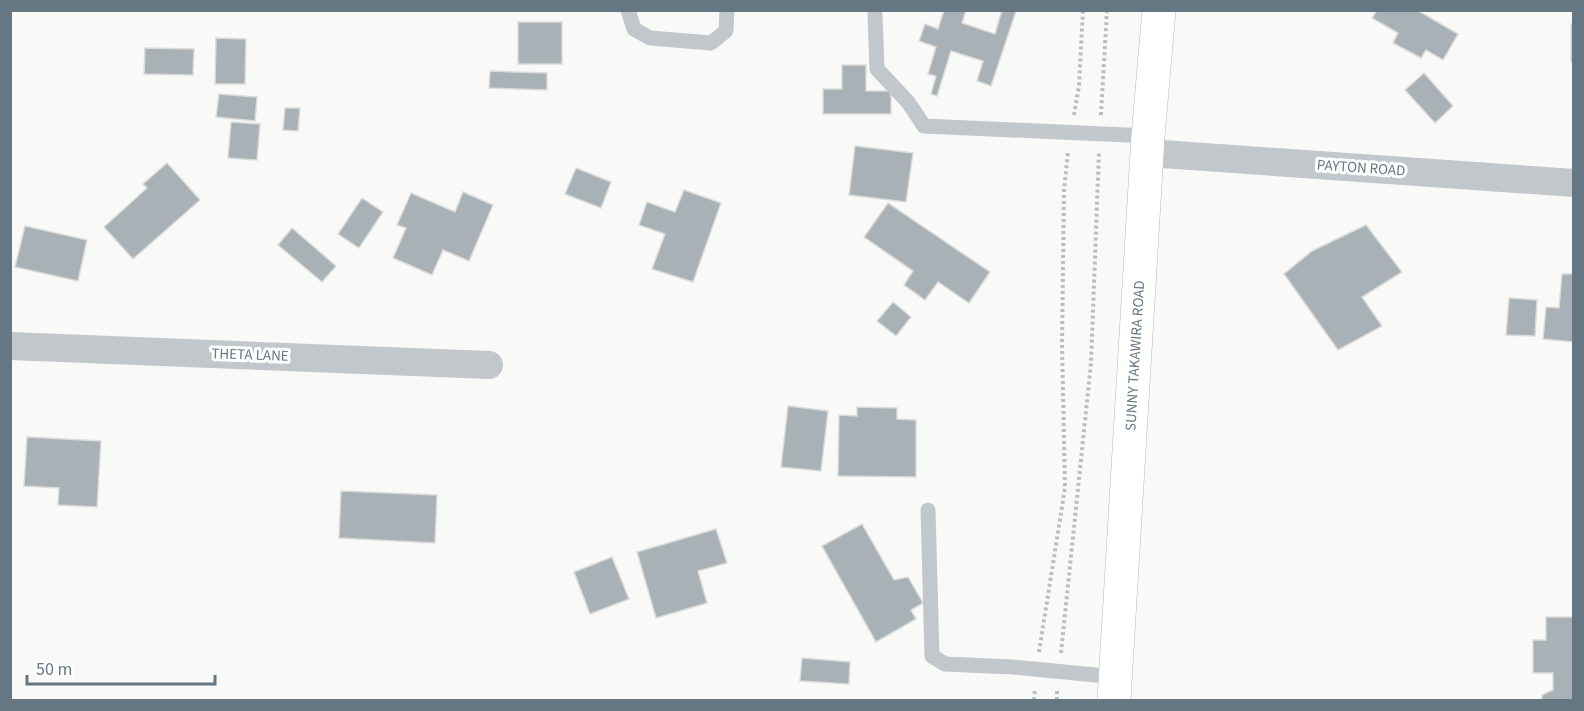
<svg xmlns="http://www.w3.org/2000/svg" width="1584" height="711" font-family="'Source Sans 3',sans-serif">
  <rect width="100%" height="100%" fill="#f9f9f7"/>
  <g fill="#a7b1b6" stroke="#dbdbd9" stroke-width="1.5">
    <polygon points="944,10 966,10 962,23 995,34 1002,10 1016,11 991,86 977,81 983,61 951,51 937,96 931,94 936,76 928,74 936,47 919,41 925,24 938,29"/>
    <polygon points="1377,10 1417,10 1458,34 1443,60 1426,50 1421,58 1393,43 1398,33 1372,18"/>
    <rect x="518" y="22" width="44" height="42"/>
    <rect x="1571" y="24" width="3" height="38"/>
    <polygon points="216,38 246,39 245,84 215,84"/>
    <polygon points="145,48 194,49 193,75 144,74"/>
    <polygon points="842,65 866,65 866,91 891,91 891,114 823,114 823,89 842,89"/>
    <polygon points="490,71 547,73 547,90 489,88"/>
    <polygon points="1424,73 1453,106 1435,123 1405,90"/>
    <polygon points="219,94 257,97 255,121 216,117"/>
    <polygon points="285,108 300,108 298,131 283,130"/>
    <polygon points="231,122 260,124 257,160 228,158"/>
    <polygon points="855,146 913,153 906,202 849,195"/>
    <polygon points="167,163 200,200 133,259 104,227 147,188 143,184"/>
    <polygon points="576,168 611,182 601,208 565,194"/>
    <polygon points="684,190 721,203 693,282 652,269 665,234 639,225 647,202 675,212"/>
    <polygon points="463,192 493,205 469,261 443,250 432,275 393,258 406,228 397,225 411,193 455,212"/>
    <polygon points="362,198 383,212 359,248 338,234"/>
    <polygon points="888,203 990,272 969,303 938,282 925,300 904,285 913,271 864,237"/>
    <polygon points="1366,225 1402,272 1362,297 1382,326 1338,350 1284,274 1312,251"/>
    <polygon points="25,226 87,240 78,281 15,267"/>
    <polygon points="292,228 336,266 322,282 278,245"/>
    <polygon points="1562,274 1574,274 1574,342 1543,339 1546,307 1559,308"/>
    <polygon points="1509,298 1537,300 1535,336 1506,335"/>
    <polygon points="893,302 911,317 896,336 877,321"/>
    <polygon points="788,406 828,411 821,471 781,467"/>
    <polygon points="857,407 897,408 897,419 916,420 916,477 838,476 839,415 857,416"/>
    <polygon points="27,437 101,441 97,507 58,505 59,488 24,486"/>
    <polygon points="341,491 437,495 435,543 339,538"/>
    <polygon points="862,524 894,580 908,577 923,603 911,610 916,619 876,642 822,546"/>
    <polygon points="716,529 727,563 698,571 707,603 656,618 637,552"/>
    <polygon points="612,557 629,599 590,614 574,572"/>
    <polygon points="1546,617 1574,617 1574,700 1542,700 1542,695 1553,690 1553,673 1533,673 1533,640 1546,640"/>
    <polygon points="802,658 850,662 849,684 800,681"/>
  </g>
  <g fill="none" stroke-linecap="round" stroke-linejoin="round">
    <g stroke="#b2b9be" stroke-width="34">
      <g id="secondary">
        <path id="s1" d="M 1114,700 L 1148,136 L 1159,10"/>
      </g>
    </g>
    <g stroke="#babec1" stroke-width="4" stroke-dasharray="3 3" stroke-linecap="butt">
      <polyline points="1074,115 1079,86 1083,10"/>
      <polyline points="1101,115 1107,10"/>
      <polyline points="1039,652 1065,488 1062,344 1064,190 1068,152"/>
      <polyline points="1061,653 1091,363 1099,152"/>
      <polyline points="1034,700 1035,689"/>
      <polyline points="1057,700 1057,690"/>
    </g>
    <g stroke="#c2c7cb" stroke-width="15">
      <polyline points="628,10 634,29 650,38 711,43 726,31 727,10"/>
      <polyline points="875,15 877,69 908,102 924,126 1148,136"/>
      <polyline points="928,510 932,656 945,664 1013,667 1116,677"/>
    </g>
    <g stroke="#c2c7cb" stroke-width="28">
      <polyline points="1148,153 1574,183"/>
      <polyline points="10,346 489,365"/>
    </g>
    <use href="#secondary" stroke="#fff" stroke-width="33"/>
  </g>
  <g text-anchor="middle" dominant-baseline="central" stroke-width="6" stroke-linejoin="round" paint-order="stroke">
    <g font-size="15" fill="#647782" stroke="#fff">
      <text transform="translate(1361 168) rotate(4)">PAYTON ROAD</text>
      <text transform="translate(250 355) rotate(2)">THETA LANE</text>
      <text stroke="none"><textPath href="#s1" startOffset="345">SUNNY TAKAWIRA ROAD</textPath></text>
    </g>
  </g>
  <rect width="1584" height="711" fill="none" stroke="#647782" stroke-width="24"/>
  <path d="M27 675v9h188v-9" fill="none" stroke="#647782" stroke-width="3"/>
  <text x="36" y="675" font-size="18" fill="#647782" stroke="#ffffff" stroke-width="4.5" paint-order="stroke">50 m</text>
</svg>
